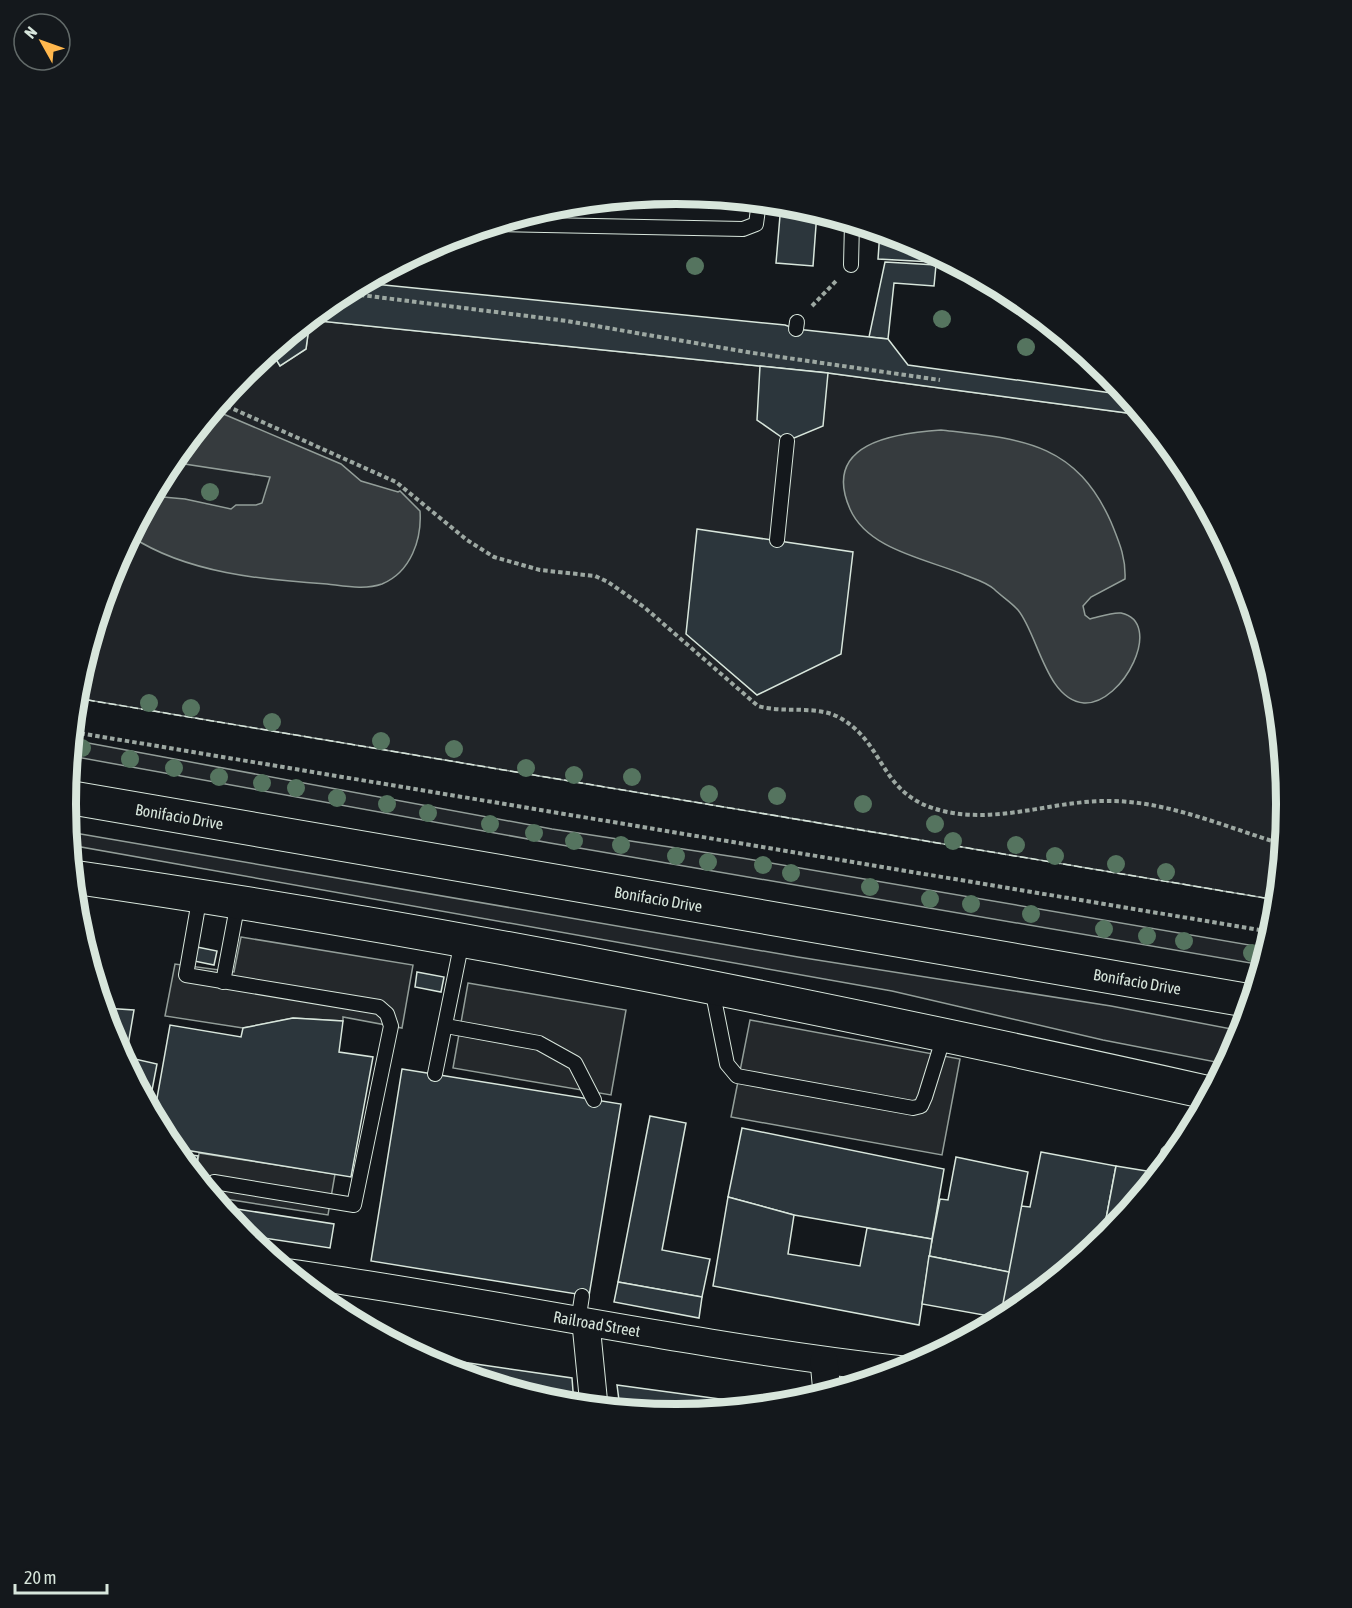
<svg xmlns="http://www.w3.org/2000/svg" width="1352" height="1608" font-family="'Asap Condensed',sans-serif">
  <rect width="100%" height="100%" fill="#14181c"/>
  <g fill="#202428" stroke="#939e99" stroke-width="1.5">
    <polygon points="310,320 828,373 1142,415 1183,465 1240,571 1274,685 1286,804 1277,900 76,698 78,685 113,570 169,465 245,372 271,351 280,366 306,349"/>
    <polygon points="72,740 552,829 742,858 1267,948 1262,965 550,843 71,756"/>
    <polygon points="69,832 798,957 1111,1006 1242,1031 1226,1064 1103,1040 892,991 70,845"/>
  </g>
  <g fill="#24282b" stroke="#939e99" stroke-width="1.5">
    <polygon points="241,937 413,965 402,1028 343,1017 343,1021 293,1018 243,1028 165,1016 175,964 234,972"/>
    <polygon points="468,983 626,1010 611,1095 453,1068"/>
    <polygon points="750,1020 960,1059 942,1155 731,1117"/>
    <polygon points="199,1153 335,1174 328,1215 213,1197 196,1176"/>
  </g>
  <g fill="#363b3e" stroke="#939e99" stroke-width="1.5">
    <path d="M 214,410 L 341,464 L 361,481 L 398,492 L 400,491 L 420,511 C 422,539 411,572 382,584 C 365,590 345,586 327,584 C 263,580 187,573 132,537 L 152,496 L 185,499 L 231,509 L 236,505 L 256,505 L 262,503 L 270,477 L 171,462 Z"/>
    <path d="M 941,430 C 1020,439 1075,441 1111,522 C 1119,542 1126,557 1125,579 L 1091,597 L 1083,606 L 1085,615 L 1090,619 C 1099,617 1112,612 1121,613 C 1165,622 1123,705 1084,703 C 1046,700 1038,634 1018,610 C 1011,602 1001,596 994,589 C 986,582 975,579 965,575 C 927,559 868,550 850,509 C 821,443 895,433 941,430 Z"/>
  </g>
  <g fill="#2c363c" stroke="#d8e6dc" stroke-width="1.5">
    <polygon points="781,204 817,212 813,266 776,263"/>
    <polygon points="880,231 910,241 952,263 878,259"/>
    <polygon points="885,262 936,265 934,286 894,283 888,339 869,337"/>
    <polygon points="364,283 785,325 796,329 888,339 908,365 1126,395 1142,415 828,373 310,320 306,349 280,366 271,351 337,297"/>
    <polygon points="760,366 828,373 823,426 787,441 757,420"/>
    <polygon points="697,529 853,552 841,654 757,695 686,634"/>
    <polygon points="197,947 217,951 214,965 194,961"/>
    <polygon points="417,972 444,977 441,992 415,987"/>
    <polygon points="103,1008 134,1010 126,1057 157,1064 149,1106 112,1037"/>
    <polygon points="293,1018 343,1021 339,1052 373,1057 351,1177 173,1148 154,1115 170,1025 241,1037 243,1028"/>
    <polygon points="402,1069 621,1104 589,1296 371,1261"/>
    <polygon points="650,1116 686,1123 662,1250 710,1259 702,1297 618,1282"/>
    <polygon points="742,1128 944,1169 932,1239 794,1215 728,1197"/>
    <polygon points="1041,1152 1116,1166 1102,1240 1015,1311 999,1319 1021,1206 1030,1207"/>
    <polygon points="177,1153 198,1156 195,1175"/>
    <polygon points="956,1157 1028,1172 1009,1272 929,1256 940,1199 948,1200"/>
    <polygon points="1116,1166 1159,1173 1102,1240"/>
    <polygon points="728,1197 794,1215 788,1254 860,1266 867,1228 932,1239 919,1325 713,1286"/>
    <polygon points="237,1209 334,1224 330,1248 244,1235 234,1223"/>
    <polygon points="929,1256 1009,1272 1000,1319 981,1329 984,1315 922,1304"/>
    <polygon points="618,1282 702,1297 699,1318 614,1302"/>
    <polygon points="421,1356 572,1378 574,1404 557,1402 442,1367"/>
    <polygon points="617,1385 764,1405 676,1414 620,1408"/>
  </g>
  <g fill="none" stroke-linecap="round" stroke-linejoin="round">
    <g stroke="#d8e6dc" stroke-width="16">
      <g id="service">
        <polyline points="497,224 743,229 756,224 759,202"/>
        <polyline points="851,265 852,223"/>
        <polyline points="796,329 797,322"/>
        <polyline points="777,540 787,441"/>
        <polyline points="200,895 186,975 379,1007 387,1014 391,1026 354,1205 214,1182 206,1188"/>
        <polyline points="223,982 238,902"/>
        <polyline points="712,989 727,1064 737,1076 913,1108 921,1106 925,1097 944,1036"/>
        <polyline points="446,1026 539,1043 575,1063 594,1100"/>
        <polyline points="435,1074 462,941"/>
        <polyline points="1168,1153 1174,1154"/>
        <polyline points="578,1322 582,1296"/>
      </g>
    </g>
    <g stroke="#d8e6dc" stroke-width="29">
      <g id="minor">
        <path id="s1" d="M 291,1273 C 496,1302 698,1347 903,1370"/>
        <polyline points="586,1324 594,1406"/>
        <polyline points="824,1361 827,1393"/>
      </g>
    </g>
    <g stroke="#d8e6dc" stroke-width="35">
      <g id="trunk">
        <path id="s2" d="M 67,797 L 1251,1001"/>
        <path d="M 73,877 C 455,932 833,1009 1210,1093"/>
      </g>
    </g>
    <g stroke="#9da8a2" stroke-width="4" stroke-dasharray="4.5 3" stroke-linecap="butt">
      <polyline points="345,293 567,321 753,353 940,380"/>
      <polyline points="812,306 836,281"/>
      <path d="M 220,403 L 396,482 L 467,540 L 494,557 L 540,570 L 595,576 L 608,582 L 644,607 L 758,706 C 785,714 818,704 842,719 C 887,746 879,796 943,811 C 998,824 1052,801 1106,801 C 1166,800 1225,827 1282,844"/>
      <polyline points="73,732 1272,932"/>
    </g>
    <use href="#service" stroke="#14181c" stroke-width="14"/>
    <use href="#minor" stroke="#14181c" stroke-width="27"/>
    <use href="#trunk" stroke="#14181c" stroke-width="33"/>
    <polyline stroke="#d8e6dc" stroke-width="1.5" stroke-dasharray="8 3" stroke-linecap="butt" points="76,698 1277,900"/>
  </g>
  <g fill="#55745f">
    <circle cx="695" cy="266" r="9"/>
    <circle cx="942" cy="319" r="9"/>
    <circle cx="1026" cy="347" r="9"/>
    <circle cx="210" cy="492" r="9"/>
    <circle cx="149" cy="703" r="9"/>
    <circle cx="191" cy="708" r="9"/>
    <circle cx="272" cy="722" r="9"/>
    <circle cx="381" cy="741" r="9"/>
    <circle cx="82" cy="748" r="9"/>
    <circle cx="454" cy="749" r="9"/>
    <circle cx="130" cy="759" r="9"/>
    <circle cx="174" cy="768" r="9"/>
    <circle cx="526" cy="768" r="9"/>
    <circle cx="574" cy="775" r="9"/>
    <circle cx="219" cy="777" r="9"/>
    <circle cx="632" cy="777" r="9"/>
    <circle cx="262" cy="783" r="9"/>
    <circle cx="296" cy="788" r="9"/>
    <circle cx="709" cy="794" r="9"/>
    <circle cx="777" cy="796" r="9"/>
    <circle cx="337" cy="798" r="9"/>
    <circle cx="387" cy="804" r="9"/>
    <circle cx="863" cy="804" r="9"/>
    <circle cx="428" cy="813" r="9"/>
    <circle cx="490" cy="824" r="9"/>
    <circle cx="935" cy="824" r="9"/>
    <circle cx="534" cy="833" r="9"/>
    <circle cx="574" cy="841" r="9"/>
    <circle cx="953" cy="841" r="9"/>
    <circle cx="621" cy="845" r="9"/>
    <circle cx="1016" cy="845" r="9"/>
    <circle cx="676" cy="856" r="9"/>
    <circle cx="1055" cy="856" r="9"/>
    <circle cx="708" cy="862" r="9"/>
    <circle cx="1116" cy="864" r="9"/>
    <circle cx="763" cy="865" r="9"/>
    <circle cx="1166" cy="872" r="9"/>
    <circle cx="791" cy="873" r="9"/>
    <circle cx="870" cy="887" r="9"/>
    <circle cx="930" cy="899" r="9"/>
    <circle cx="971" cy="904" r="9"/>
    <circle cx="1031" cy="914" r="9"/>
    <circle cx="1104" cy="929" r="9"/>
    <circle cx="1147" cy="936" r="9"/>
    <circle cx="1184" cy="941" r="9"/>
    <circle cx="1252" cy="953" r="9"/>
  </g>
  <g text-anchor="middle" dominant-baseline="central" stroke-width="4.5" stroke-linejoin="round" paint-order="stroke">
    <g font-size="16" fill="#d8e6dc" stroke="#14181c">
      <text stroke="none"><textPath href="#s2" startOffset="114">Bonifacio Drive</textPath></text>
      <text stroke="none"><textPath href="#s2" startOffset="600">Bonifacio Drive</textPath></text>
      <text stroke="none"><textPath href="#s2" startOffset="1086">Bonifacio Drive</textPath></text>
      <text stroke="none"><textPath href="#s1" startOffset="310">Railroad Street</textPath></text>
    </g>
  </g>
  <path d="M0 0H1352V1608H0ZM76 804a600 600 0 1 1 1200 0a600 600 0 1 1-1200 0Z" fill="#14181c" fill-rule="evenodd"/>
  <path fill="none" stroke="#d8e6dc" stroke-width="8" d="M76 804a600 600 0 1 1 1200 0a600 600 0 1 1-1200 0Z"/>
  <g transform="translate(42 42) rotate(310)"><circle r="28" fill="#14181c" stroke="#626a69" stroke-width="1.5"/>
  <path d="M0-4.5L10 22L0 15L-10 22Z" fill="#ffb74d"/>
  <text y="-9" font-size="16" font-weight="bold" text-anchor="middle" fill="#d8e6dc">N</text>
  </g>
  <path d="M15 1584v9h92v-9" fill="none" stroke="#d8e6dc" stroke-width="3"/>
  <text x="24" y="1584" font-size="18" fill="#d8e6dc" stroke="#14181c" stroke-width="4.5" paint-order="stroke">20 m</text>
</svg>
